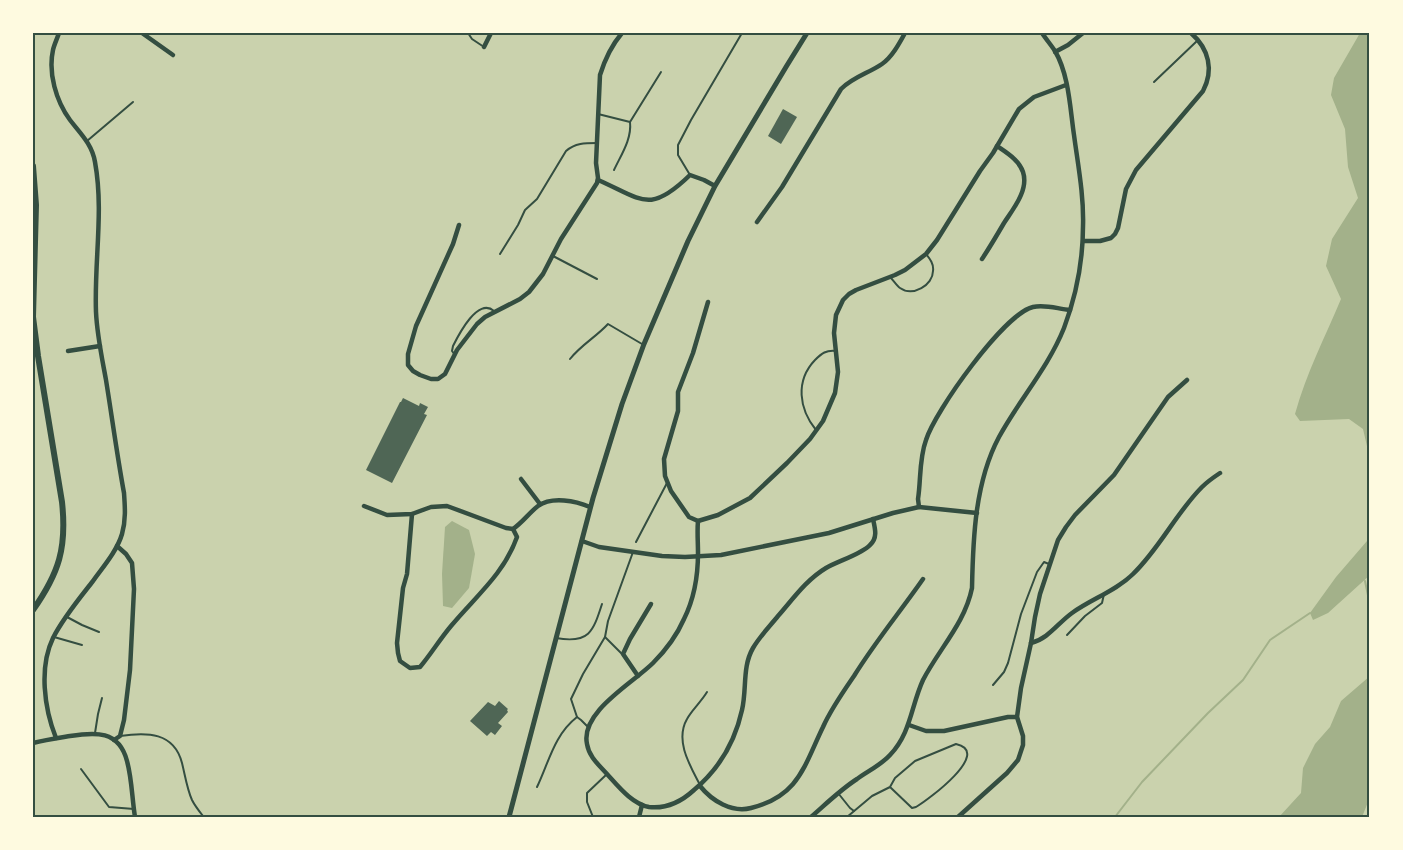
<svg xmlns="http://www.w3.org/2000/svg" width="1403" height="850" font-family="Helvetica,sans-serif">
  <rect width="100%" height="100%" fill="#e9edc9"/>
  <rect fill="#cad2ad" x="33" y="33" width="1337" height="784"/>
  <g fill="#a3b18a">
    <path d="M 1360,33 L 1370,33 L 1370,459 L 1363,429 L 1349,419 L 1300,421 L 1295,414 C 1306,374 1325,337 1341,299 L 1326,266 L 1332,239 L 1358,198 L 1348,167 L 1345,129 L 1331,95 L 1334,78 Z"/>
    <polygon points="1370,502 1370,575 1328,613 1313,620 1310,613 1336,577 1367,541"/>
    <polygon points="452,521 469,530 475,554 469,588 452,608 443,606 442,574 445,527"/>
    <polygon points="1370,676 1370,797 1362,817 1279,817 1301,793 1303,768 1315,744 1330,727 1341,701"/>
  </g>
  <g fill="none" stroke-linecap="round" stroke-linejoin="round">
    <g stroke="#a3b18a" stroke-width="2">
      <polyline points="1365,581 1370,605"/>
      <polyline points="1115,817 1142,782 1208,713 1243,680 1270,640 1310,613"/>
    </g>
  </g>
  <g fill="#4f6655">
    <polygon points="783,109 797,117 781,144 768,136"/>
    <polygon points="403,398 419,406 420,403 428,407 424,414 427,415 392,483 366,470 400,402 401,402"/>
    <polygon points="499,701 508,709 507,710 508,712 498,723 502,726 495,735 491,732 487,736 470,721 488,702 495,706"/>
  </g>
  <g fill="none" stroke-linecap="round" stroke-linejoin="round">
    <g stroke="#344e41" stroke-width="2">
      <polyline points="468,33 472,39 484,47"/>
      <polyline points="1154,82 1198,40"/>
      <polyline points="598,114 630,122 661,72"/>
      <polyline points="87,141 133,102"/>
      <path d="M 614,170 C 621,155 632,139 630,122"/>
      <polyline points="690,175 678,155 678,145 691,120 742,33"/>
      <path d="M 500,254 L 518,225 L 525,210 L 537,199 L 566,151 C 575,143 585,143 597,143"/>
      <polyline points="553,256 597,279"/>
      <path d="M 890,277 C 894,281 897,286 900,288 C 913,297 933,285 933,271 C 934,264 930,259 926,254"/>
      <path d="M 455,355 L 452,351 L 453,346 C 459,334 478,297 494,311"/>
      <path d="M 570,359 C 581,345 596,337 608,324 L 642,344"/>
      <path d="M 816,430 C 799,409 795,381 815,360 C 822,353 826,350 836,351"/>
      <polyline points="636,542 667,483"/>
      <polyline points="67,617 82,625 99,632"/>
      <polyline points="1067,635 1085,616 1102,603 1104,594"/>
      <polyline points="54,637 82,645"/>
      <polyline points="605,637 622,654"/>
      <path d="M 556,638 C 589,644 593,632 602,604"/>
      <polyline points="993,685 1004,672 1008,663 1021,614 1037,572 1044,562 1049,564"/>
      <polyline points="588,727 581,720 577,717 571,699 583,674 605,637 608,621 633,552"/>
      <polyline points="95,733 98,714 102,698"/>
      <path d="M 120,736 C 147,732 174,732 182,763 C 185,775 187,789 192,800 C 195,806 199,811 203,816"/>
      <polyline points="81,769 109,807 134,809"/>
      <path d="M 699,783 C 689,764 675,740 687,719 C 691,711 701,702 707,692"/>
      <path d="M 537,787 C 549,762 554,735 577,717"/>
      <polyline points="838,793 850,808 854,811"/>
      <polyline points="593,817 587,802 587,793 607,774"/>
      <path d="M 847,817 L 872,796 L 890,787 L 895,778 L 915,761 L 956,744 C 993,752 928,800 916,807 L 912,808 L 890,787"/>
    </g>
    <g stroke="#344e41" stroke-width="4.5">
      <polyline points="142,33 173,55"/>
      <polyline points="484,47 491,33"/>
      <polyline points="1055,52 1068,45 1083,33"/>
      <path d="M 598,180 C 642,199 649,215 690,175 L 704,180 L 715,186"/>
      <path d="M 757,222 L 782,187 L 841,89 C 853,77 869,73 882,64 C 892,57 899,44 905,33"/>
      <path d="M 459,225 L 453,244 L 416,326 L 408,354 L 408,365 L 413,371 L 420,375 L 431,379 L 438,379 L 445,374 L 457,350 L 477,324 L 485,317 L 520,299 L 529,292 L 543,274 L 561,239 L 597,183 L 598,178 L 596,163 L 600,75 C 605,59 611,46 622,33"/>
      <path d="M 1083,241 L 1100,241 L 1111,238 L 1115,234 L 1118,228 L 1126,189 L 1136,170 L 1203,91 C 1214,70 1209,49 1191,33"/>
      <path d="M 982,259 C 990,247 997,235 1004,223 C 1013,209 1029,190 1023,172 C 1019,160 1007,153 997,146"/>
      <polyline points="708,302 693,353 678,392 678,411 664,459 665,476 671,491 689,517 698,521 718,515 750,498 787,463 810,439 823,421 835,393 838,372 834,333 836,315 843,300 849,294 856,290 895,275 905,270 926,254 937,240 980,171 993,153 1019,109 1034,97 1066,85"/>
      <polyline points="68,351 100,346"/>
      <polyline points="521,479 540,504"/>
      <path d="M 364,506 L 387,515 L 412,514 L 431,507 L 447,506 L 506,528 L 513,529 C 523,522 529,513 538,506 C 552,496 576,501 590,507"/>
      <path d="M 977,513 L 919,507 L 918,499 C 921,480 919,459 926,440 C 935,411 1004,314 1033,307 C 1045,304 1058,309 1070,310"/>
      <path d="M 412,514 L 407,574 L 403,588 L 397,643 L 398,653 L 400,661 L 410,668 L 420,667 C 431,654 440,639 451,626 C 475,597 504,574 517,537 L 513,529"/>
      <path d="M 698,521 C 697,531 698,542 698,553 C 698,575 694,599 684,619 C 677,635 665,651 653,663 C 633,683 580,712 587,744 C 589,757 599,765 607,774 C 618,786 632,804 649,807 C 667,809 681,802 694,790 C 719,769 735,742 742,710 C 747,689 742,667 753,648 C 760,636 770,626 778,616 C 793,599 806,580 826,568 C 838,561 862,554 870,545 C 878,538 875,528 873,519"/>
      <polyline points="582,541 599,547 662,556 685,557 721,555 829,533 893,513 919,507"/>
      <path d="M 1031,643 C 1048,639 1058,623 1072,613 C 1091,599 1116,591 1133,574 C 1160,548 1176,513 1202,487 C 1207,482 1214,477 1220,473"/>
      <polyline points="638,676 623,654 630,639 651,604"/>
      <polyline points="909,725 926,731 944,731 1008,717 1017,717"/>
      <path d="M 56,738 C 44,708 39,667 53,638 C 63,618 79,599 93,581 C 103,567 117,551 122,534 C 126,520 125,507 124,493 C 117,455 112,417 106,380 C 102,358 97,335 96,312 C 94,262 104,211 95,162 C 92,144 80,133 70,120 C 56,101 48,73 53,50 C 54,45 57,39 59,33"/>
      <polyline points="114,740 120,736 124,720 130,670 134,589 132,563 126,554 117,546"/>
      <path d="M 33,743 C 45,740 58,738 70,736 C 95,732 119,730 127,761 C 132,779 132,799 135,817"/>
      <path d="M 700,786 C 712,801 732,813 751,808 C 799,796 804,766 823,727 C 831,709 843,692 854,676 C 875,642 900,612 923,579"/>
      <polyline points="639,817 642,805"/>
      <path d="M 811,817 C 826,804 840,790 857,779 C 868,771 881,765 890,755 C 911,733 911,706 923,680 C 939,649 965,623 972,588 C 973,538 975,482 999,437 C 1019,400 1048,368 1064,328 C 1076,296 1083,260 1083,226 C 1084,196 1078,165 1074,135 C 1070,108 1069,75 1055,51 C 1051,45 1046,39 1042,33"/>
      <polyline points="958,817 1007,773 1018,760 1023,745 1023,736 1017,717 1021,688 1031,643 1035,617 1040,594 1058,540 1066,527 1075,515 1114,475 1168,397 1187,380"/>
    </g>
    <polyline stroke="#344e41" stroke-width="5" points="509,817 593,498 622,404 644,344 688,241 715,186 786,67 807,33"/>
    <path stroke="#344e41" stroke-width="6" d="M 33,166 L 36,205 L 33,317 L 38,356 L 62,502 C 67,548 59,573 33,610"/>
  </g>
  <rect width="1403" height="850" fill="none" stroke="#fefae0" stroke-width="69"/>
  <rect x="34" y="34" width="1334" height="782" fill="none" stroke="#344e41" stroke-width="2"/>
</svg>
